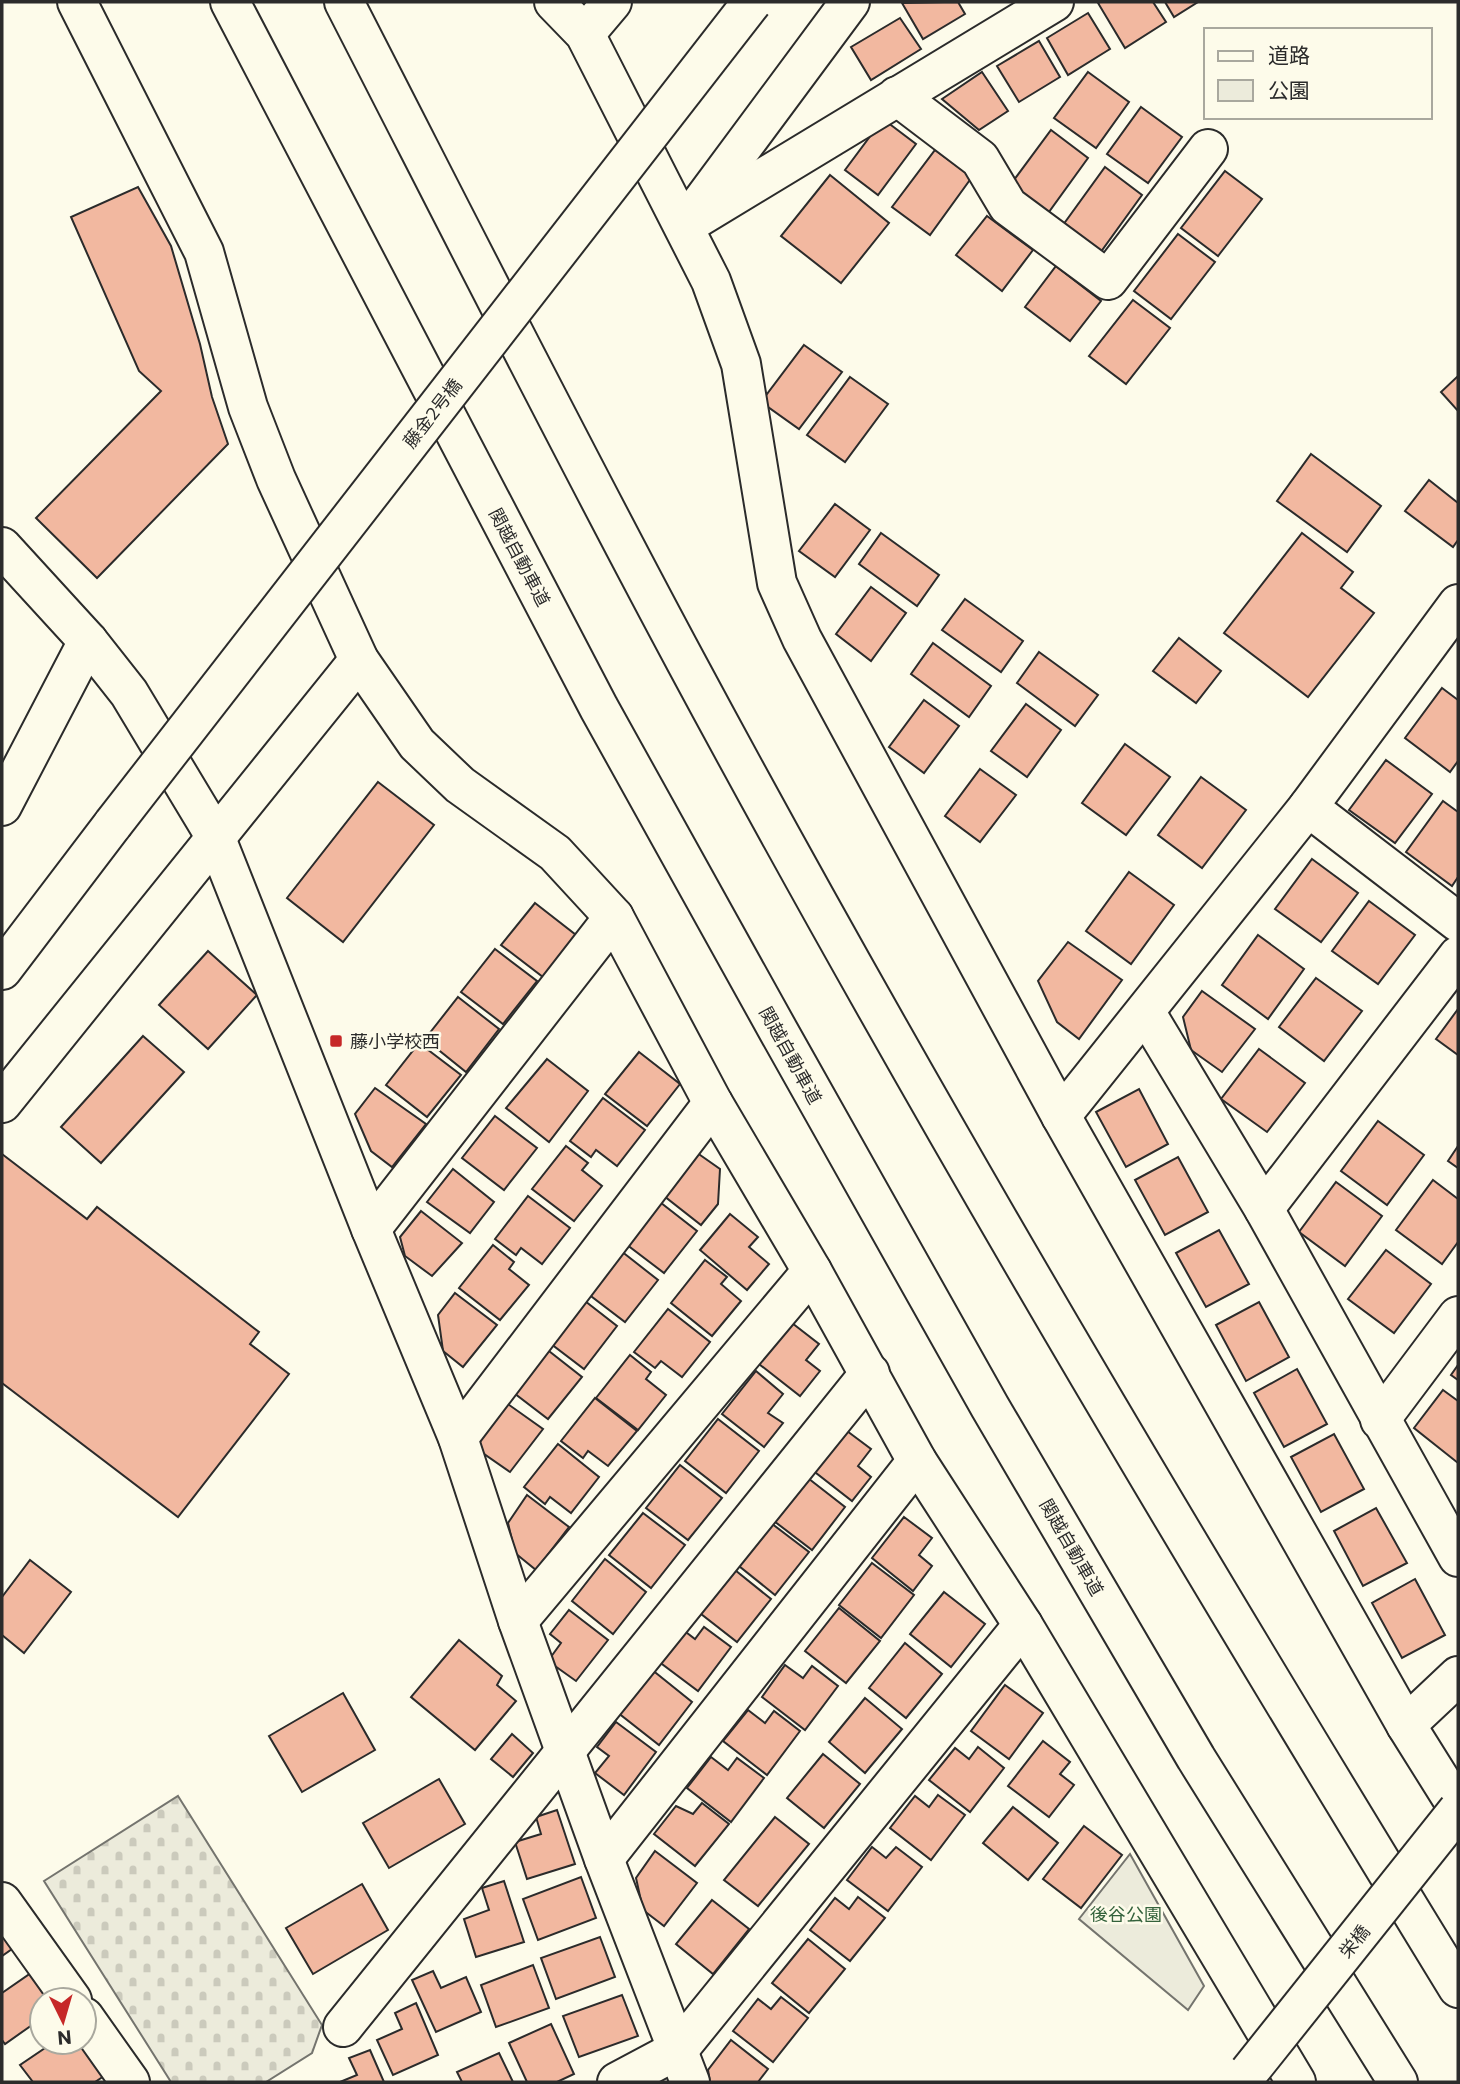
<svg xmlns="http://www.w3.org/2000/svg" width="1460" height="2084" font-family="Commissioner,'Noto Sans JP',sans-serif">
  <defs>
    <pattern id="cemetery-stones" width="16" height="16" patternUnits="userSpaceOnUse" patternTransform="scale(1.75)"><rect width="16" height="16" fill="#ecebdb"/><path d="M2 7V4a2 2 0 0 1 4 0v3zM10 15v-3a2 2 0 0 1 4 0v3z" fill="#cbcabc"/></pattern>
  </defs>
  <rect width="100%" height="100%" fill="#fdfbea"/>
  <polygon fill="url(#cemetery-stones)" stroke="#74746e" stroke-width="2" points="178,1796 322,2025 312,2053 266,2082 171,2082 44,1881"/>
  <polygon fill="#ecebdb" stroke="#74746e" stroke-width="2" points="1130,1854 1204,1986 1188,2010 1079,1919"/>
  <g fill="#f2b8a0" stroke="#2b2b2b" stroke-width="2">
    <polygon points="958,2 965,14 923,39 902,3"/>
    <polygon points="1100,2 1153,2 1166,22 1125,48 1098,3"/>
    <polygon points="1165,2 1198,2 1174,17"/>
    <polygon points="1088,13 1110,49 1068,75 1047,38"/>
    <polygon points="900,18 921,49 871,80 851,47"/>
    <polygon points="1039,41 1060,77 1019,102 997,66"/>
    <polygon points="982,72 1008,111 979,130 942,99"/>
    <polygon points="1088,72 1129,102 1096,148 1054,118"/>
    <polygon points="1141,107 1182,137 1148,183 1107,154"/>
    <polygon points="883,119 916,144 878,195 845,170"/>
    <polygon points="1051,130 1088,158 1046,216 1008,188"/>
    <polygon points="935,150 972,177 930,235 892,207"/>
    <polygon points="1105,167 1142,195 1100,253 1063,225"/>
    <polygon points="1225,171 1262,199 1218,256 1181,228"/>
    <polygon points="830,175 889,223 841,283 781,236"/>
    <polygon points="138,187 171,246 200,344 212,397 228,444 97,578 36,518 161,391 139,371 71,217"/>
    <polygon points="987,216 1033,250 1002,291 956,255"/>
    <polygon points="1178,234 1215,262 1171,319 1134,291"/>
    <polygon points="1056,266 1101,301 1070,341 1025,307"/>
    <polygon points="1133,300 1170,328 1126,384 1089,356"/>
    <polygon points="804,345 842,372 799,429 761,402"/>
    <polygon points="1458,376 1458,411 1441,392"/>
    <polygon points="850,377 888,404 845,462 807,435"/>
    <polygon points="1311,454 1381,506 1347,552 1277,501"/>
    <polygon points="1429,480 1458,503 1458,540 1453,547 1405,511"/>
    <polygon points="835,504 870,530 835,577 799,551"/>
    <polygon points="881,533 939,575 917,606 859,564"/>
    <polygon points="1302,533 1353,572 1341,588 1374,613 1308,697 1224,633"/>
    <polygon points="871,587 906,613 871,661 836,634"/>
    <polygon points="965,599 1023,641 1001,672 942,630"/>
    <polygon points="1179,638 1221,671 1196,703 1153,671"/>
    <polygon points="933,643 991,686 969,717 911,674"/>
    <polygon points="1039,652 1098,695 1075,726 1017,683"/>
    <polygon points="1442,688 1458,700 1458,761 1450,772 1405,738"/>
    <polygon points="924,700 959,726 924,773 889,747"/>
    <polygon points="1026,704 1061,730 1027,777 991,751"/>
    <polygon points="1125,744 1170,777 1126,835 1082,803"/>
    <polygon points="1386,760 1432,794 1395,843 1349,810"/>
    <polygon points="980,769 1016,795 980,842 945,816"/>
    <polygon points="1201,777 1246,810 1202,868 1158,835"/>
    <polygon points="378,782 434,825 343,942 287,898"/>
    <polygon points="1443,801 1458,812 1458,877 1452,886 1406,852"/>
    <polygon points="1312,859 1358,893 1321,942 1275,909"/>
    <polygon points="1129,872 1174,905 1131,964 1086,931"/>
    <polygon points="1369,901 1415,935 1378,984 1332,951"/>
    <polygon points="535,903 576,935 543,977 501,945"/>
    <polygon points="1258,935 1304,969 1268,1019 1222,985"/>
    <polygon points="1068,942 1122,980 1079,1039 1057,1022 1038,981"/>
    <polygon points="495,949 537,981 503,1024 461,992"/>
    <polygon points="208,951 257,995 208,1049 159,1005"/>
    <polygon points="1316,978 1362,1011 1324,1061 1279,1027"/>
    <polygon points="1202,991 1255,1029 1222,1072 1191,1050 1183,1017"/>
    <polygon points="458,997 499,1029 466,1072 425,1039"/>
    <polygon points="1458,1009 1458,1055 1436,1039"/>
    <polygon points="143,1036 184,1072 101,1163 61,1127"/>
    <polygon points="419,1043 461,1075 427,1117 386,1085"/>
    <polygon points="1259,1049 1305,1083 1267,1132 1221,1099"/>
    <polygon points="639,1052 680,1084 647,1126 605,1094"/>
    <polygon points="547,1059 588,1091 549,1142 506,1108"/>
    <polygon points="375,1088 426,1124 392,1167 371,1151 355,1114"/>
    <polygon points="1139,1089 1168,1144 1126,1167 1096,1112"/>
    <polygon points="603,1098 645,1130 617,1166 596,1150 591,1157 570,1141"/>
    <polygon points="495,1116 537,1148 504,1190 462,1158"/>
    <polygon points="1378,1121 1424,1155 1387,1205 1341,1171"/>
    <polygon points="566,1146 588,1163 582,1170 602,1186 574,1221 532,1189"/>
    <polygon points="1458,1146 1458,1168 1448,1161"/>
    <polygon points="693,1150 720,1169 718,1204 701,1225 659,1192"/>
    <polygon points="2,1154 87,1219 97,1207 259,1332 250,1344 289,1374 178,1517 2,1383"/>
    <polygon points="1178,1157 1208,1212 1165,1235 1135,1180"/>
    <polygon points="453,1169 494,1202 470,1233 427,1202"/>
    <polygon points="1433,1180 1458,1199 1458,1242 1442,1264 1396,1230"/>
    <polygon points="1336,1182 1382,1216 1345,1266 1299,1232"/>
    <polygon points="528,1196 570,1228 542,1264 521,1248 516,1255 495,1239"/>
    <polygon points="656,1199 697,1231 664,1273 622,1241"/>
    <polygon points="421,1211 462,1243 432,1276 405,1256 400,1237"/>
    <polygon points="730,1214 758,1237 749,1247 769,1264 747,1290 700,1250"/>
    <polygon points="1219,1230 1249,1284 1206,1307 1176,1253"/>
    <polygon points="493,1245 514,1262 509,1269 529,1285 500,1320 459,1288"/>
    <polygon points="616,1247 658,1280 625,1322 583,1290"/>
    <polygon points="1386,1250 1431,1284 1394,1333 1348,1299"/>
    <polygon points="705,1260 727,1277 721,1284 741,1301 712,1336 671,1303"/>
    <polygon points="455,1293 497,1325 463,1367 443,1351 438,1315"/>
    <polygon points="576,1294 617,1326 584,1369 542,1337"/>
    <polygon points="1259,1302 1289,1357 1246,1381 1216,1325"/>
    <polygon points="668,1309 710,1342 682,1377 661,1361 655,1368 634,1352"/>
    <polygon points="792,1323 819,1344 806,1360 820,1371 800,1396 759,1364"/>
    <polygon points="540,1344 582,1377 548,1419 506,1387"/>
    <polygon points="630,1355 651,1372 646,1379 666,1395 638,1430 596,1398"/>
    <polygon points="1458,1365 1458,1380 1451,1375"/>
    <polygon points="1297,1369 1327,1424 1284,1447 1254,1393"/>
    <polygon points="756,1371 783,1394 768,1413 783,1423 764,1447 722,1414"/>
    <polygon points="1443,1390 1458,1401 1458,1463 1414,1428"/>
    <polygon points="595,1398 637,1431 608,1466 588,1451 583,1458 561,1441"/>
    <polygon points="505,1402 543,1429 510,1472 477,1449 482,1431"/>
    <polygon points="718,1419 759,1451 726,1493 685,1461"/>
    <polygon points="843,1428 871,1449 858,1466 871,1477 852,1501 811,1469"/>
    <polygon points="1334,1434 1364,1489 1321,1512 1291,1457"/>
    <polygon points="558,1444 599,1477 571,1513 550,1497 545,1504 524,1487"/>
    <polygon points="680,1465 722,1498 688,1540 646,1508"/>
    <polygon points="804,1475 845,1507 812,1550 770,1518"/>
    <polygon points="527,1495 569,1527 536,1570 515,1553 508,1523"/>
    <polygon points="1376,1508 1407,1563 1363,1586 1334,1531"/>
    <polygon points="643,1513 685,1545 651,1588 609,1555"/>
    <polygon points="904,1517 932,1538 919,1555 932,1566 913,1591 872,1558"/>
    <polygon points="767,1520 809,1552 775,1595 734,1562"/>
    <polygon points="605,1559 646,1592 613,1634 572,1601"/>
    <polygon points="30,1560 71,1592 24,1653 2,1635 2,1597"/>
    <polygon points="872,1563 914,1595 881,1638 839,1605"/>
    <polygon points="730,1566 771,1599 737,1642 696,1610"/>
    <polygon points="1415,1579 1445,1635 1402,1658 1372,1603"/>
    <polygon points="944,1592 985,1624 951,1667 910,1634"/>
    <polygon points="839,1608 880,1641 846,1683 805,1651"/>
    <polygon points="569,1610 608,1640 576,1681 548,1661 561,1643 550,1634"/>
    <polygon points="678,1626 695,1639 704,1627 731,1647 698,1691 654,1658"/>
    <polygon points="459,1640 502,1676 497,1685 516,1701 475,1750 411,1697"/>
    <polygon points="905,1643 942,1674 906,1718 869,1688"/>
    <polygon points="785,1665 803,1678 812,1666 838,1686 805,1730 762,1697"/>
    <polygon points="651,1669 692,1702 659,1745 617,1712"/>
    <polygon points="1005,1685 1043,1713 1009,1759 971,1731"/>
    <polygon points="343,1693 375,1750 302,1792 269,1736"/>
    <polygon points="865,1698 902,1729 865,1773 829,1742"/>
    <polygon points="748,1710 765,1723 774,1711 800,1731 767,1775 723,1741"/>
    <polygon points="616,1722 656,1752 624,1795 595,1773 609,1756 597,1747"/>
    <polygon points="512,1734 533,1753 513,1777 491,1759"/>
    <polygon points="1043,1741 1070,1762 1060,1774 1074,1785 1049,1817 1008,1786"/>
    <polygon points="978,1747 1004,1768 970,1812 929,1780 955,1748 969,1759"/>
    <polygon points="823,1754 860,1784 824,1828 787,1798"/>
    <polygon points="711,1757 728,1770 737,1758 764,1778 731,1822 687,1788"/>
    <polygon points="439,1779 465,1824 389,1868 363,1823"/>
    <polygon points="938,1795 965,1815 931,1860 890,1828 915,1796 929,1807"/>
    <polygon points="702,1803 729,1824 695,1866 654,1834 676,1806 693,1814"/>
    <polygon points="1013,1807 1058,1843 1028,1880 983,1843"/>
    <polygon points="557,1810 575,1864 527,1879 515,1842 541,1834 536,1817"/>
    <polygon points="775,1817 809,1844 758,1906 724,1880"/>
    <polygon points="1084,1826 1122,1855 1081,1908 1043,1879"/>
    <polygon points="872,1847 886,1858 896,1847 922,1867 888,1911 847,1880"/>
    <polygon points="655,1851 697,1883 664,1926 643,1910 636,1878"/>
    <polygon points="581,1877 596,1918 538,1940 523,1899"/>
    <polygon points="504,1881 524,1942 476,1957 464,1919 489,1910 482,1888"/>
    <polygon points="362,1884 388,1930 313,1974 286,1928"/>
    <polygon points="858,1897 885,1918 850,1961 810,1930 835,1898 849,1909"/>
    <polygon points="712,1900 749,1929 713,1974 676,1944"/>
    <polygon points="2,1934 12,1949 2,1956"/>
    <polygon points="600,1937 615,1977 556,1999 541,1958"/>
    <polygon points="808,1939 845,1969 809,2013 772,1983"/>
    <polygon points="533,1965 549,2008 496,2027 481,1985"/>
    <polygon points="433,1971 441,1988 466,1977 481,2012 436,2032 412,1980"/>
    <polygon points="31,1973 50,2000 42,2000 42,2018 5,2044 2,2040 2,1993"/>
    <polygon points="622,1995 638,2036 579,2057 563,2016"/>
    <polygon points="781,1997 808,2018 773,2062 733,2031 758,1999 771,2009"/>
    <polygon points="416,2003 438,2055 393,2075 377,2040 402,2029 395,2013"/>
    <polygon points="551,2024 574,2074 557,2082 527,2082 509,2043"/>
    <polygon points="731,2040 768,2069 758,2082 710,2082 708,2070"/>
    <polygon points="54,2042 81,2042 104,2076 95,2082 33,2082 20,2065"/>
    <polygon points="370,2050 384,2082 340,2082 357,2075 349,2058"/>
    <polygon points="499,2053 513,2082 462,2082 457,2072"/>
  </g>
  <g fill="none" stroke-linecap="round" stroke-linejoin="round">
    <g stroke="#2b2b2b" stroke-width="42">
      <g id="street">
        <polyline points="77,2 204,252 248,407 276,479 359,660 417,744 460,785 555,853 614,917 713,1103 812,1271 917,1461 1023,1625 1296,2082"/>
        <polyline points="554,2 585,34 711,281 741,364 777,583 802,639 1061,1116 1406,1725 1458,1808"/>
        <polyline points="585,34 612,2"/>
        <polyline points="897,96 980,159 1008,206 1108,280 1208,149"/>
        <polyline points="695,211 850,2"/>
        <polyline points="684,226 1054,2"/>
        <polyline points="2,806 88,641"/>
        <polyline points="1308,807 1458,922"/>
        <polyline points="1146,1013 1264,1209 1458,1557"/>
        <polyline points="2,1103 359,660"/>
        <polyline points="1061,1116 1308,807 1458,604"/>
        <polyline points="1264,1209 1458,956"/>
        <polyline points="371,1229 614,917"/>
        <polyline points="1380,1420 1458,1316"/>
        <polyline points="458,1438 713,1103"/>
        <polyline points="518,1621 812,1271"/>
        <polyline points="1406,1725 1458,1676"/>
        <polyline points="604,1859 917,1461"/>
        <polyline points="2,1902 72,2000"/>
        <polyline points="84,2017 130,2082"/>
        <polyline points="343,2027 870,1373"/>
        <polyline points="617,2082 679,2049 1023,1625"/>
      </g>
    </g>
    <g stroke="#2b2b2b" stroke-width="42">
      <g id="secondary">
        <polyline points="2,547 88,641 129,693 215,836 371,1229 458,1438 518,1621 604,1859 690,2082"/>
        <polyline points="2,970 113,824"/>
      </g>
    </g>
    <g stroke="#2b2b2b" stroke-width="42">
      <g id="highway">
        <polyline points="230,2 599,708 779,1032 990,1407 1196,1758 1398,2082"/>
        <path d="M 344,2 C 457,222 569,444 686,662 C 928,1113 1191,1552 1458,1988"/>
      </g>
    </g>
    <use href="#street" stroke="#fdfbea" stroke-width="38"/>
    <use href="#secondary" stroke="#fdfbea" stroke-width="38"/>
    <use href="#highway" stroke="#fdfbea" stroke-width="38"/>
    <g stroke="#2b2b2b" stroke-width="42" stroke-linecap="butt">
      <polyline id="street-bridge" points="1249,2072 1458,1810"/>
    </g>
    <g stroke="#2b2b2b" stroke-width="42" stroke-linecap="butt">
      <polyline id="secondary-bridge" points="113,824 752,2"/>
    </g>
    <use href="#street-bridge" stroke="#fdfbea" stroke-width="38"/>
    <use href="#secondary-bridge" stroke="#fdfbea" stroke-width="38"/>
  </g>
  <rect fill="#c62828" stroke="#fdfbea" stroke-width="2.5" x="329" y="1034" width="14" height="14" rx="3.5"/>
  <g text-anchor="middle" dominant-baseline="central" stroke-width="5" stroke-linejoin="round" paint-order="stroke">
    <g font-size="18" fill="#2b2b2b" stroke="#fdfbea">
      <text transform="translate(432 413) rotate(-52)">藤金2号橋</text>
      <text transform="translate(520 557) rotate(62)">関越自動車道</text>
      <text transform="translate(791 1055) rotate(61)">関越自動車道</text>
      <text transform="translate(1072 1547) rotate(60)">関越自動車道</text>
      <text transform="translate(1354 1941) rotate(-51)">栄橋</text>
    </g>
    <g font-size="18" fill="#2b2b2b" stroke="#fdfbea" text-anchor="start">
      <text x="350" y="1041">藤小学校西</text>
    </g>
    <g font-size="18" fill="#34623c" stroke="#fdfbea">
      <text x="1126" y="1914">後谷公園</text>
    </g>
  </g>
  <rect width="1460" height="2084" fill="none" stroke="#2b2b2b" stroke-width="7"/>
  <rect x="1204" y="28" width="228" height="91" fill="#fdfbea" stroke="#a9a89e" stroke-width="2"/>
  <rect x="1218" y="51" width="35" height="10" fill="#fdfbea" stroke="#a9a89e" stroke-width="2"/>
  <text x="1268" y="63" font-size="21" fill="#2b2b2b">道路</text>
  <rect x="1218" y="80" width="35" height="21" fill="#ecebdb" stroke="#a9a89e" stroke-width="2"/>
  <text x="1268" y="98" font-size="21" fill="#2b2b2b">公園</text>
  <g transform="translate(63 2021) rotate(175)"><circle r="33" fill="#fdfbea" stroke="#a9a89e" stroke-width="2"/>
  <path d="M0-5L12 26L0 18L-12 26Z" fill="#c62828"/>
  <text y="-10" font-size="19" font-weight="bold" text-anchor="middle" fill="#2b2b2b">N</text>
  </g>
</svg>
